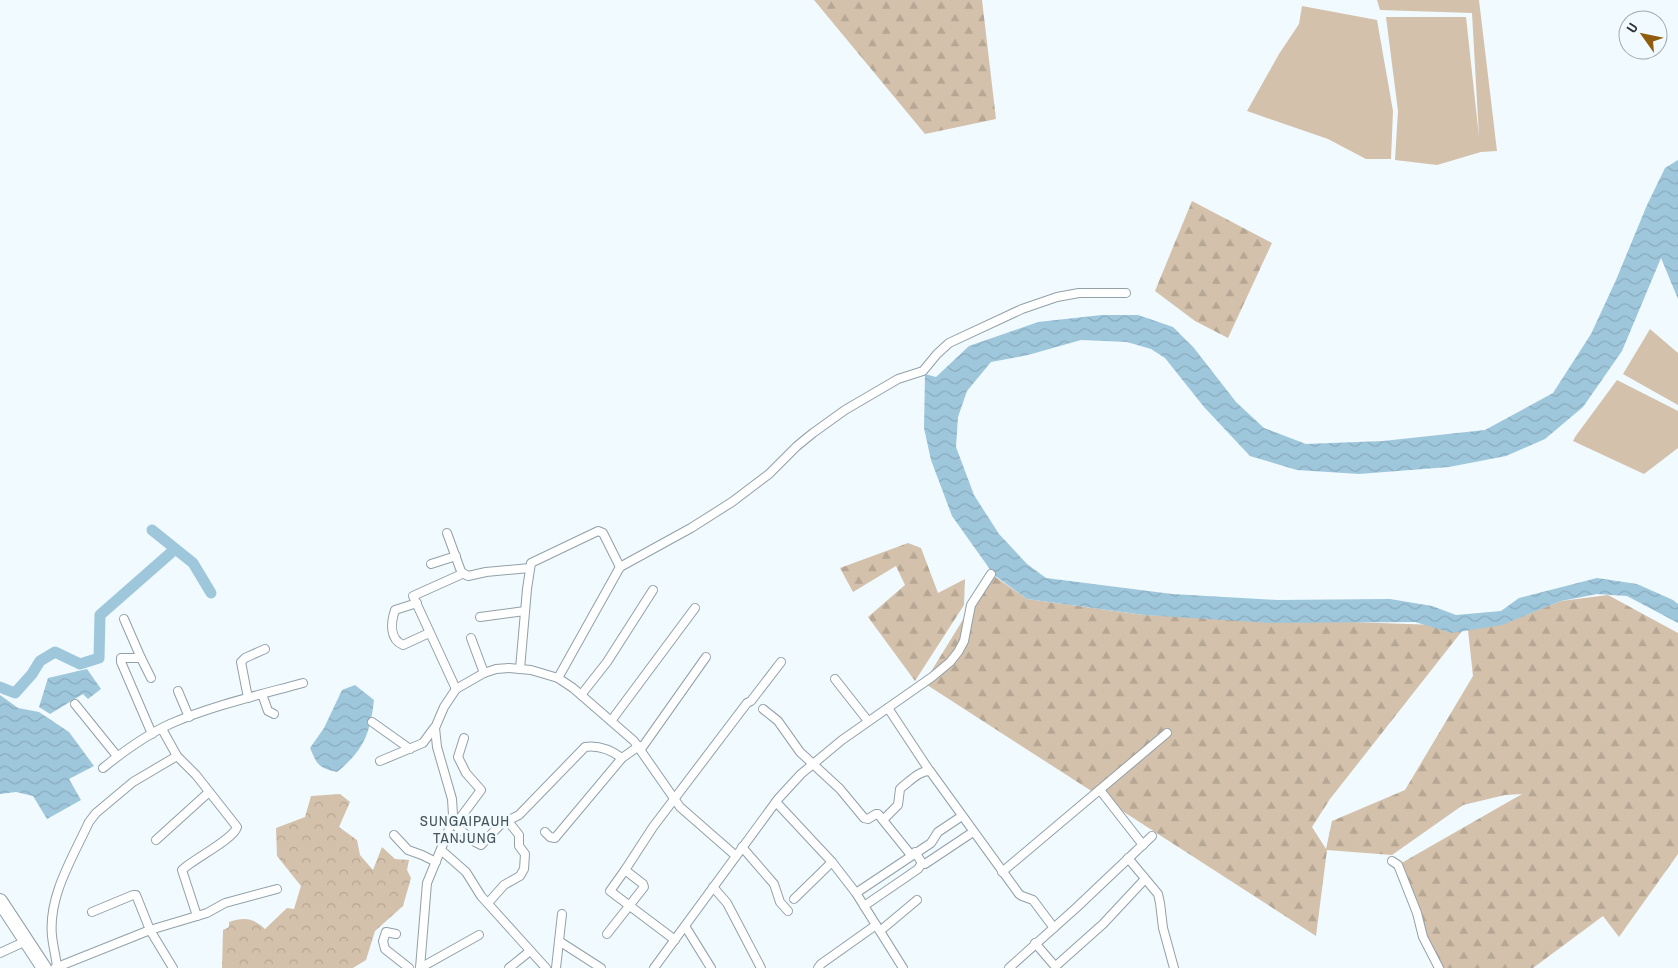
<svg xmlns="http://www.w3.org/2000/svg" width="1678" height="968" font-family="'Archivo Narrow',sans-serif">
  <defs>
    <pattern id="forest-firs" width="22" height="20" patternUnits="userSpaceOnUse" patternTransform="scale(1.25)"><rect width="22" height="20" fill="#d4c1ab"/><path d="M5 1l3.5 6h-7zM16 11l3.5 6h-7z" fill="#b6a694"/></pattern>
    <pattern id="park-crowns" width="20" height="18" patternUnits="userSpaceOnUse" patternTransform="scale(1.25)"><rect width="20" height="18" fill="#d4c1ab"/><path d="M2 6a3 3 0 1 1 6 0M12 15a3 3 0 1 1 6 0" fill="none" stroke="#b6a694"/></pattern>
    <pattern id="water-waves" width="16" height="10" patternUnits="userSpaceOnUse" patternTransform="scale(1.25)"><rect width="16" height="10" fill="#9fc7dc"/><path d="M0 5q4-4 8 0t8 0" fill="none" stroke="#89abbd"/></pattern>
  </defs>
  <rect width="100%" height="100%" fill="#f0faff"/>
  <g fill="#d4c1ab">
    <polygon points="1377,0 1479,0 1497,151 1481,152 1437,165 1395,160 1398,111 1386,17 1466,17 1479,137 1472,13 1380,10"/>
    <polygon points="1302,6 1377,20 1393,111 1391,159 1366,159 1328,139 1247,111 1279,54 1299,24"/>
    <polygon points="1650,329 1678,353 1678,405 1623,374"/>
    <polygon points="1617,380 1678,411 1678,448 1644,474 1573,441 1575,437"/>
  </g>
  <g fill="url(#forest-firs)">
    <polygon points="814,0 982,0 996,119 925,134"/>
    <polygon points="1192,201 1272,243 1228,338 1195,321 1155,291"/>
    <polygon points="908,543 921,548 938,593 965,579 964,605 915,681 868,617 905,585 896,566 853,592 840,568"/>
    <polygon points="991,574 1027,599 1144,615 1466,626 1330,799 1312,827 1326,849 1332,821 1405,790 1473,676 1468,630 1511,621 1561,601 1608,595 1678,633 1678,854 1619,937 1603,916 1533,968 1441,968 1428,948 1398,865 1522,794 1505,795 1463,805 1392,855 1327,850 1316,936 924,683"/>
  </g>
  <path fill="url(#park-crowns)" d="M 340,794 L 350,802 L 339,827 L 357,840 L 360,855 L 373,870 L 382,847 L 395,859 L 409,860 L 407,870 L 411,878 L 403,906 L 375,931 L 366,960 L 353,968 L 222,968 L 223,930 L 229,927 L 229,922 C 244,917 254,918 265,929 L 287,908 L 294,909 L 301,886 L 277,856 L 276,828 L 305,817 L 311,796 Z"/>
  <g fill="url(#water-waves)">
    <polygon points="1678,160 1678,299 1661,258 1622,351 1583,407 1545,439 1506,456 1449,467 1359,474 1297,470 1250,456 1204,407 1165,358 1151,349 1127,342 1081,340 1028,355 991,362 967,391 958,417 956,447 974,495 999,534 1027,564 1046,578 1172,594 1277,600 1390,599 1432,606 1456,615 1501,611 1519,598 1597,578 1637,584 1673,600 1678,604 1678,623 1627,596 1597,594 1561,601 1502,625 1452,633 1415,622 1270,623 1144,615 1027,599 994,575 952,516 931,460 924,428 925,374 936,377 969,346 1038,322 1102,315 1138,315 1173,327 1194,348 1236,402 1264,428 1306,444 1383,441 1485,430 1553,393 1591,334 1616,280 1647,205 1665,168"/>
    <polygon points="87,669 101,689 88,699 83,694 50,714 39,707 48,678"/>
    <path d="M 355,685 L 374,700 C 370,734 364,750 337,772 C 318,768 317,764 310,748 L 324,728 L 342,690 Z"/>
    <polygon points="0,695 18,708 39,712 69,732 94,766 69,779 81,800 47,819 33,796 16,792 0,794"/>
  </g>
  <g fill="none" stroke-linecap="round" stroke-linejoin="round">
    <g stroke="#9fc7dc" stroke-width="11">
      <polyline points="152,530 193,563 211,593"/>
      <polyline points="0,687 15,693 32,674 40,661 55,652 80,664 99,658 100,615 174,550"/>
    </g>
    <g stroke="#92a0a8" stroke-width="10">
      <g id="street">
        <polyline points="447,533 462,574 413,596 456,689"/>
        <polyline points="431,564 456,556"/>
        <polyline points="463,573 468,576 486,572 530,568"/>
        <path d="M 417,603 L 395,610 C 391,622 389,639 403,645 L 429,633"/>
        <polyline points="480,617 525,611"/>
        <polyline points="124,619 141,658"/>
        <polyline points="471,638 484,673"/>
        <polyline points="520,669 527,589 531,563 598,531 603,533 620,567"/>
        <polyline points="151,678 141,658 121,658 121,662 152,734"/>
        <polyline points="558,678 620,567 691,528 732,502 769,474 797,446 813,433 845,410 898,379 923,371 937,354 949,343 1022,309 1057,297 1079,293 1126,293"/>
        <polyline points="835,679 868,721"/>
        <polyline points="178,691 189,717"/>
        <polyline points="262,694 268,711 274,714"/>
        <polyline points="581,695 607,662 653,590"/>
        <polyline points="248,698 241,662 245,658 265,649"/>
        <polyline points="75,704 117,756"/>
        <polyline points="888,708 929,770"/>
        <polyline points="763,709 778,721 800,752 840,789 864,818 868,819 876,814 878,814 911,855"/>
        <polyline points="611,721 695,608"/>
        <polyline points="372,722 410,749"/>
        <path d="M 162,729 L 177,756 L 196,775 L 237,827 C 233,840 193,859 182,870 L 197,916"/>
        <polyline points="641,749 706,657"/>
        <polyline points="380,761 423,743 434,728"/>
        <path d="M 103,768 C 124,751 146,735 170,724 C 211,706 259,695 303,683"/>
        <polyline points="1100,790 1143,845"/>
        <polyline points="776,802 832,862 856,893 903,968"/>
        <path d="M 883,820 L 898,805 L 900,789 L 902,787 C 910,781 920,770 930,771 L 1019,894 L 1022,896 L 1033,900 L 1054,928"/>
        <path d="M 451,822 L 475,842 L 481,845 L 501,824 L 519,815 L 585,747 C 599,745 611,750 622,758"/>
        <polyline points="455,825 481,790 466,773 458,757 464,738"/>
        <polyline points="545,832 550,837 555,838 622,758 639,746"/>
        <polyline points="394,835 408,850 422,855 436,862"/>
        <polyline points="156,840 209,792"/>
        <polyline points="742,847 774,884 780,902 788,911"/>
        <polyline points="441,850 466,872 481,896 546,968"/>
        <polyline points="1128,858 1158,894 1160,903 1163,928 1174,968"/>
        <polyline points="1392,861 1398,865 1417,913 1423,937 1439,968"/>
        <polyline points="922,863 925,864 973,832"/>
        <polyline points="625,870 653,827 747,703 751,701 781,662"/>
        <polyline points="1002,872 1167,733"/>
        <polyline points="713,887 727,903 761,968"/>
        <polyline points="856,893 931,843 938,832 962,816"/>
        <polyline points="794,899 832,862"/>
        <polyline points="488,903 504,885 520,876 524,869 525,854 519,846 519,835 508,821"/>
        <polyline points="864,906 918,869 922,863 915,852"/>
        <polyline points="92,912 133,895 136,895 150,930 173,968"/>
        <polyline points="685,926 711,968"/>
        <polyline points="880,931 917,900"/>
        <polyline points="396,934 386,932 383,941 385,949 409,968"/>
        <polyline points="607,934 644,887 643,884 625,870 610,891 675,940"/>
        <polyline points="559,941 601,968"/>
        <polyline points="1035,943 1054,965 1057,965 1103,924 1145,879"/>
        <polyline points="0,953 26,941"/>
        <path d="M 57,967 C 56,957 53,946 52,936 C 48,896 73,857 89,822 L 96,813 L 133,782 L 177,756"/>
        <polyline points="55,968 150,930 207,913 225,903 277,889"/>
        <polyline points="420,968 427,883 448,832 453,815 452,799 437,747 435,728 444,707 456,689 484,673 496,669 509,668 531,670 558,678 573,688 634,741 680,807 736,856"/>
        <polyline points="420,968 479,935"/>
        <polyline points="509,968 530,951"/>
        <polyline points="556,968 562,914"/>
        <polyline points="654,968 778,799 801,774 842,740 932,677 950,662 958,652 964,641 971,605 991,574"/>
        <polyline points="818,968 821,964 876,925"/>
        <polyline points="1009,968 1076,908 1152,836"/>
      </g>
    </g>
    <g stroke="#92a0a8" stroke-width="16">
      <polyline id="highway" points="0,901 44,968"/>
    </g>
    <use href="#street" stroke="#fff" stroke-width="8"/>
    <use href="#highway" stroke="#fff" stroke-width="14"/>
  </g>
  <g text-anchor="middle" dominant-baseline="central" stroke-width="5" stroke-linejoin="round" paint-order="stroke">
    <g font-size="15" letter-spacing="1" fill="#47545b" stroke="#f0faff">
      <text x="465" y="820">SUNGAIPAUH<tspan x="465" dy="17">TANJUNG</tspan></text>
    </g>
  </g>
  <g transform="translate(1643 35) rotate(303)"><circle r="24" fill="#f0faff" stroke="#a1aaae"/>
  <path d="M0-4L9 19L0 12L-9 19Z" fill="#905c0e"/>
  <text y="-8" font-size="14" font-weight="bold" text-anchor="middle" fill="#2b3134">U</text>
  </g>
</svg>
